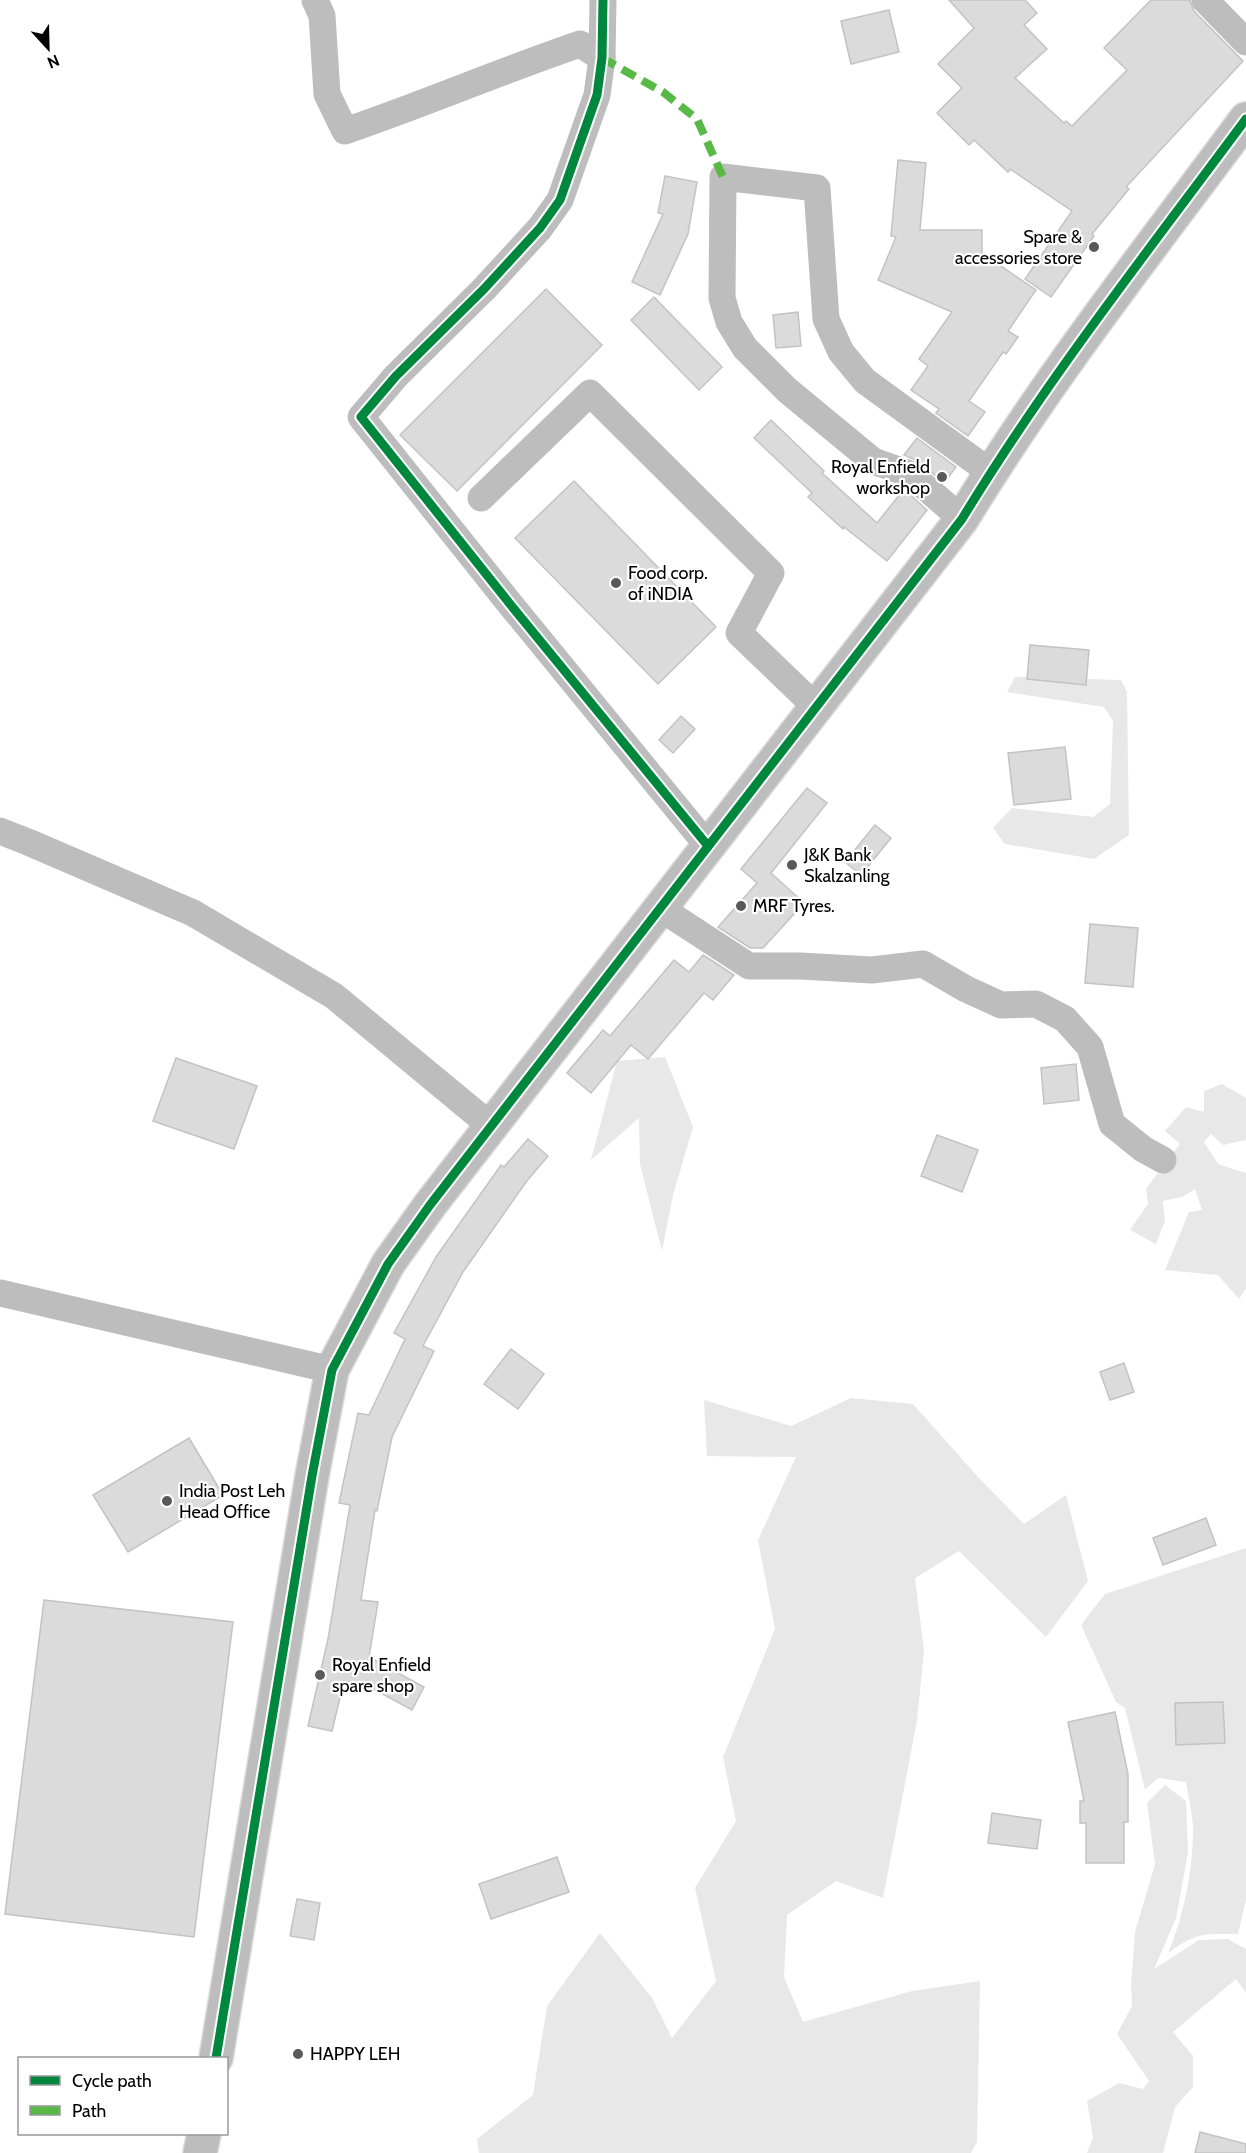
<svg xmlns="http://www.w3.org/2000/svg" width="1246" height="2153" font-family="Cabin,sans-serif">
  <rect width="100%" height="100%" fill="#fff"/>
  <g fill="#e8e8e8">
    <polygon points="1015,677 1121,680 1127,692 1129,835 1094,859 1005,844 993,828 1012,808 1093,817 1110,804 1113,721 1104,707 1007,692"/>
    <polygon points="665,1057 693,1127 673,1195 662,1251 640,1164 639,1118 591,1160 617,1061"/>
    <polygon points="1222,1084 1246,1098 1246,1140 1223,1145 1211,1134 1204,1142 1218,1164 1246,1173 1246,1288 1239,1299 1218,1275 1165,1270 1189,1212 1202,1210 1195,1189 1182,1197 1163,1201 1165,1221 1156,1244 1130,1230 1148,1204 1146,1189 1180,1144 1165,1131 1186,1107 1204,1112 1204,1091"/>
    <polygon points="851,1398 913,1404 978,1477 1024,1524 1066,1495 1088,1581 1046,1637 959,1551 915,1578 924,1651 917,1721 883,1898 836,1881 787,1915 784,1977 803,2022 912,1991 980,1981 977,2142 971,2153 479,2153 477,2139 533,2095 547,2006 600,1933 652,1998 672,2038 716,1981 695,1888 736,1821 723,1757 775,1629 758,1540 796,1457 707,1456 704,1400 791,1426"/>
    <path d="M 1246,1548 L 1246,1900 L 1238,1934 C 1203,1934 1197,1932 1168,1953 C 1184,1916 1193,1869 1193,1829 C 1193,1814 1188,1797 1186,1782 L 1158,1778 L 1145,1790 L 1125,1708 L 1116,1702 L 1081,1625 L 1105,1594 Z"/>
    <polygon points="1165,1785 1186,1801 1188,1853 1176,1918 1154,1969 1199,1940 1228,1939 1246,1949 1246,1993 1236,1979 1173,2032 1193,2056 1193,2087 1175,2107 1163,2153 1087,2153 1093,2137 1087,2101 1119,2083 1143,2089 1149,2081 1117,2034 1132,2006 1131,1985 1135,1932 1155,1864 1147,1803"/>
  </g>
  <g fill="#dbdbdb" stroke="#c3c3c3" stroke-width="1.5">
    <polygon points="949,0 1025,0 1037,13 1024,25 1047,49 1015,78 1064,123 1066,121 1072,126 1127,70 1104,48 1151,0 1190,0 1194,11 1243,61 1126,187 1129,189 1092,234 1094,236 1051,297 1025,279 1072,211 1010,169 1008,172 974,140 969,145 937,113 962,88 938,64 974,28"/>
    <polygon points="889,10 899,52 851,64 841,21"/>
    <polygon points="898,160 926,163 920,230 982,230 982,253 1036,290 1008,331 1018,337 1006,354 1003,352 969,401 985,412 968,436 936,413 939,409 911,390 928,366 919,359 952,312 878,280 896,237 891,236"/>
    <polygon points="665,176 697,182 688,234 660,295 632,282 663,214 658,213"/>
    <polygon points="546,289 602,345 457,491 400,435"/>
    <polygon points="654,297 722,367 699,390 631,320"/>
    <polygon points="798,312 801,346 776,348 773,315"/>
    <polygon points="771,420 824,471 822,473 877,523 904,489 927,510 887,561 844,527 843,529 808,497 812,493 754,438"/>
    <polygon points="917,438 956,467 944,483 920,462 904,455"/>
    <polygon points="574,481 716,627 658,684 515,538"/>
    <polygon points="1030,645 1089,650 1086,685 1027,679"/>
    <polygon points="681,716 695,729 673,753 659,740"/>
    <polygon points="1065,747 1071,799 1014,805 1008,753"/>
    <polygon points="807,788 827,803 771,873 804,903 763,948 750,948 718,927 757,883 741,869"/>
    <polygon points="875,825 891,838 861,875 845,862"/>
    <polygon points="1090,924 1138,928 1133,987 1085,983"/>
    <polygon points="703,955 734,975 713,1000 704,993 648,1059 631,1045 591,1093 567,1073 603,1030 610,1036 674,960 689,972"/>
    <polygon points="176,1058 257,1086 234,1149 153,1121"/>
    <polygon points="1076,1064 1079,1100 1044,1104 1041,1068"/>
    <polygon points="937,1135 978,1150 962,1192 921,1176"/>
    <polygon points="528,1139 548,1156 526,1182 463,1272 423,1346 434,1351 392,1437 377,1511 375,1510 361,1600 378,1602 369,1657 424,1687 412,1710 368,1686 344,1681 332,1731 308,1726 328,1639 350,1505 339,1503 358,1413 369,1415 405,1339 394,1333 436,1257 501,1165 504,1167"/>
    <polygon points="511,1349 544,1374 518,1409 484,1384"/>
    <polygon points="1124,1363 1134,1392 1110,1400 1100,1372"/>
    <polygon points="189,1438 223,1495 128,1552 93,1495"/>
    <polygon points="1206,1518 1216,1545 1163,1565 1153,1538"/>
    <polygon points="44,1600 233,1622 194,1937 5,1914"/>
    <polygon points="1223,1702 1225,1743 1176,1745 1175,1703"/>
    <polygon points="1115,1712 1128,1774 1128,1822 1124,1822 1124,1863 1086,1863 1086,1823 1080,1823 1080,1801 1084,1801 1068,1722"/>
    <polygon points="992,1813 1041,1820 1037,1849 988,1843"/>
    <polygon points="557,1857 569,1892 491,1919 479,1884"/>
    <polygon points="297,1899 320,1903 314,1940 290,1936"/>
    <polygon points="1200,2132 1246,2144 1246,2153 1195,2153"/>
  </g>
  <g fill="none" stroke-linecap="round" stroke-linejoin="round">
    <g stroke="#dbdbdb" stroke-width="36">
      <g id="highway">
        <path d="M 216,2058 L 312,1476 L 332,1370 L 388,1264 L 430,1205 L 962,519 C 1047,379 1149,250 1246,119"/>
        <polyline points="200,2153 204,2134"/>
      </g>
    </g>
    <g stroke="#bdbdbd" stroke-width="27">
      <path d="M 315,0 L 322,16 L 327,94 L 345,131 C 424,104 501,71 580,44 L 602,58"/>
      <polyline points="603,0 602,58 597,95 560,200 540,228 484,289 396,376 361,417 510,604 708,846"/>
      <polyline points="1205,0 1246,42"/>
      <polyline points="481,498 590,393 771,573 739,633 816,707"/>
      <polyline points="962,519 910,474 873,461 787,390 745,348 729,322 722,298 723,177 817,188 826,319 841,352 865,381 990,472"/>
      <polyline points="0,831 28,842 193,913 334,996 491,1126"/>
      <polyline points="660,908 749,966 800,966 872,970 923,964 966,989 1001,1005 1036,1004 1065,1019 1090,1047 1112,1124 1143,1149 1163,1160"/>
      <polyline points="0,1293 332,1370"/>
    </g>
    <use href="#highway" stroke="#bdbdbd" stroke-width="33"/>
    <polyline stroke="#58b947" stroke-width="8" stroke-dasharray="15 8" stroke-linecap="butt" points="602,58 663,92 697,119 723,177"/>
    <g stroke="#fff" stroke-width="13">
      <g id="cycleway">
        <polyline points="603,0 602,58 597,95 560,200 540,228 484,289 396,376 361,417 510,604 708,846"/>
        <path d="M 216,2058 L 312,1476 L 332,1370 L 388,1264 L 430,1205 L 962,519 C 1047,379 1149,250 1246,119"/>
      </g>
    </g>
    <use href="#cycleway" stroke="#00873e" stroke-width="9"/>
  </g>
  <g fill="#595959" stroke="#fff" stroke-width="2">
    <circle cx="1094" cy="247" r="6"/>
    <circle cx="942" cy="477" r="6"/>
    <circle cx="616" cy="583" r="6"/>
    <circle cx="792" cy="865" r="6"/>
    <circle cx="741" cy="906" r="6"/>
    <circle cx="167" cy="1501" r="6"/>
    <circle cx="320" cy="1675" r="6"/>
    <circle cx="298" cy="2054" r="6"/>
  </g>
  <g text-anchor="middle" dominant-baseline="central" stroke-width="4.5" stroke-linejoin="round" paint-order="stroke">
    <g font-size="18" fill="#000" stroke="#fff" text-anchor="start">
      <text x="1082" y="237" text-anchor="end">Spare &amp;<tspan x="1082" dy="21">accessories store</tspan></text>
      <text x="930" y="467" text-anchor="end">Royal Enfield<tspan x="930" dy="21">workshop</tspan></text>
      <text x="628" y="573">Food corp.<tspan x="628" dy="21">of iNDIA</tspan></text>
      <text x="804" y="855">J&amp;K Bank<tspan x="804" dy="21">Skalzanling</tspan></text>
      <text x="753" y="906">MRF Tyres.</text>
      <text x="179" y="1491">India Post Leh<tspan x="179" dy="21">Head Office</tspan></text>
      <text x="332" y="1665">Royal Enfield<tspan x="332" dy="21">spare shop</tspan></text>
      <text x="310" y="2054">HAPPY LEH</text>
    </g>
  </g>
  <rect x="18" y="2057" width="210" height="78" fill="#ffffff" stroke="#999999" stroke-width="1.5"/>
  <rect x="30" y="2076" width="30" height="9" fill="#00873e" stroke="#999999" stroke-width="1.5"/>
  <text x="72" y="2087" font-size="18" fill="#000000">Cycle path</text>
  <rect x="30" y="2106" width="30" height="9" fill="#58b947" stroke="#999999" stroke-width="1.5"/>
  <text x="72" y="2117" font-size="18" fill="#000000">Path</text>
  <g transform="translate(48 48) rotate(158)" stroke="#ffffff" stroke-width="4.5" paint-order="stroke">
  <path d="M0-4.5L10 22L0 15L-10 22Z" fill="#000000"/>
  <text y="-9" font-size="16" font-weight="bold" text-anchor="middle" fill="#000000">N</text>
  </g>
</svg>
